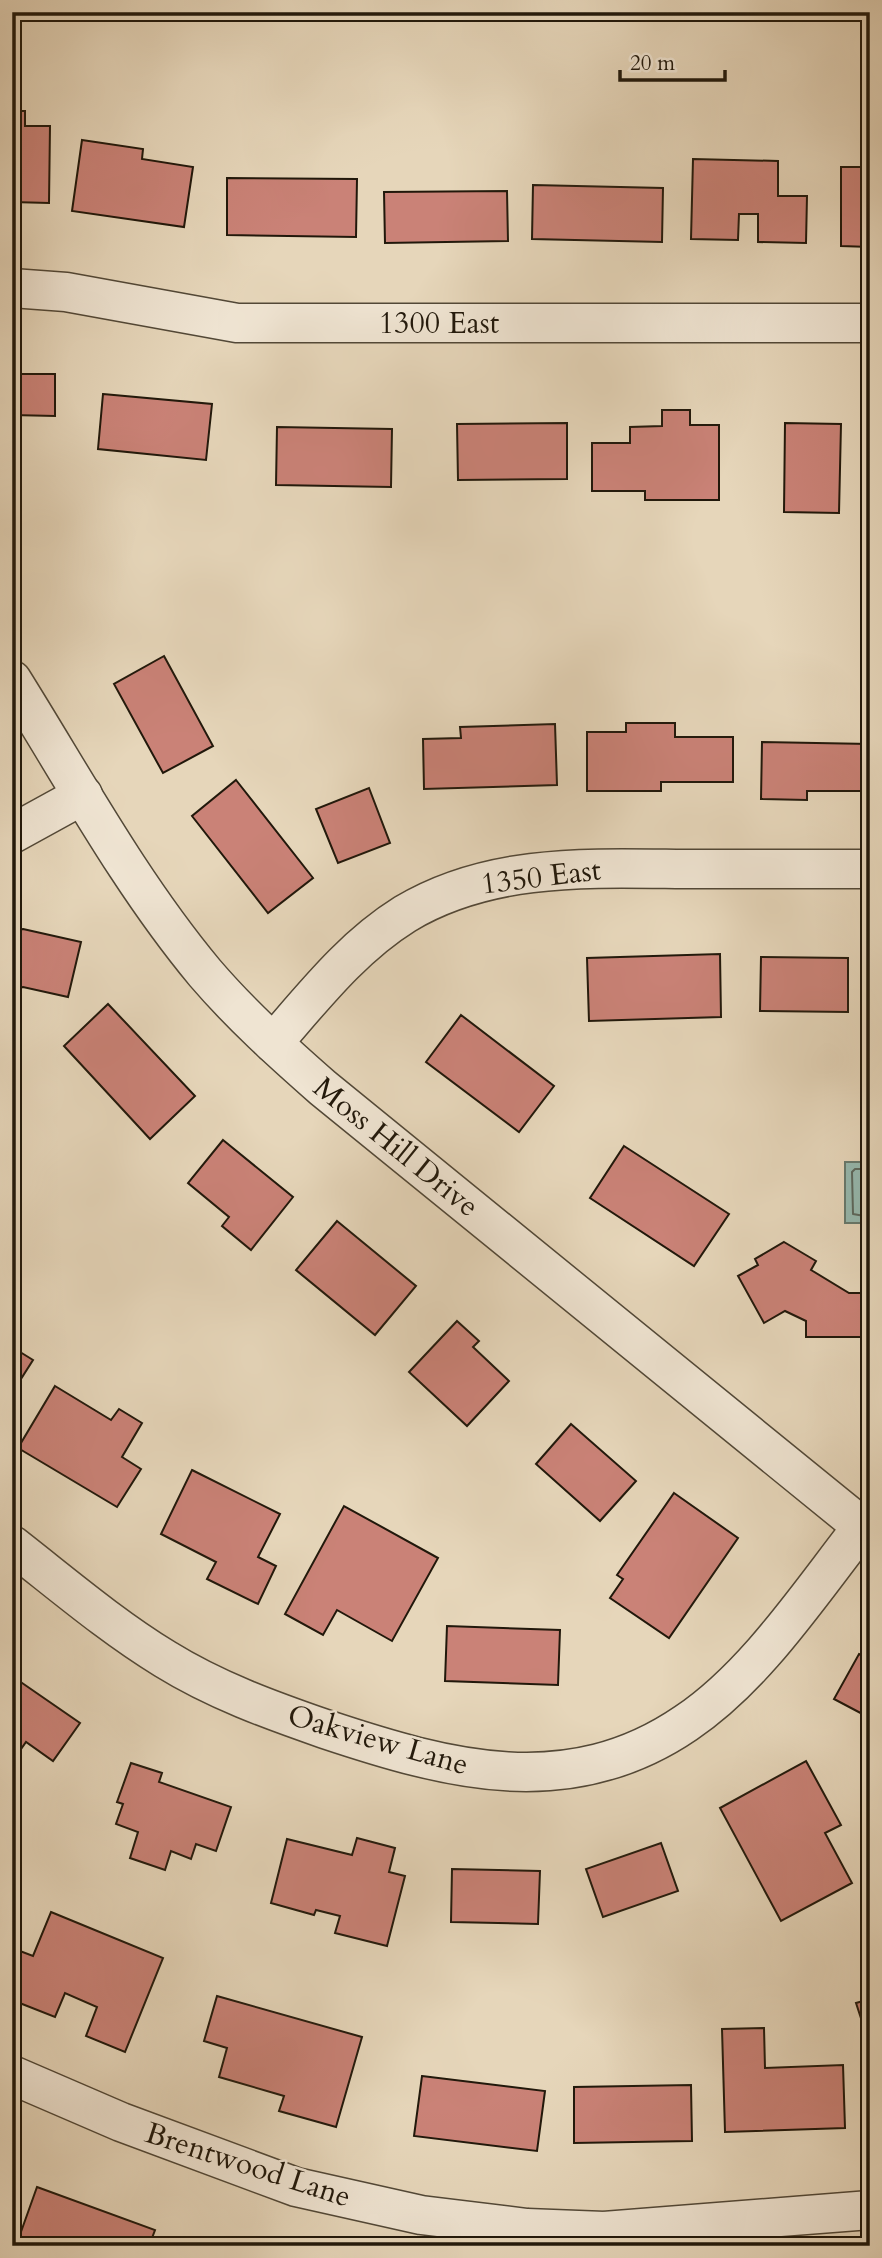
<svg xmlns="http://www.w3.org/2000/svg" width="882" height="2258" font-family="Cardo,serif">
  <rect width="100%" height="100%" fill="#e6d6ba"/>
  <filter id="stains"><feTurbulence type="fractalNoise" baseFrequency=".00286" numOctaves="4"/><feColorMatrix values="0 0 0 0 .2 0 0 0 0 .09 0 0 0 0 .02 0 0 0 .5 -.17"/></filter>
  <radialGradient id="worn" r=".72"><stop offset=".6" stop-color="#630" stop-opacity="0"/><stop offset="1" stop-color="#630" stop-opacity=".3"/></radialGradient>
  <rect fill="#96b9af" stroke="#67796d" stroke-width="2" x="845" y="1162" width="25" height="61"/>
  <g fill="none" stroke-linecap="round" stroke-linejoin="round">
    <polyline stroke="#5c685d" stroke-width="2" points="870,1169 855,1169 852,1172 853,1214 870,1217"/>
  </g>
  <g fill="#ca8277" stroke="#21180b" stroke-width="2">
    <polygon points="12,111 25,111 25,126 50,126 49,203 12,202"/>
    <polygon points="82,140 143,149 142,159 193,167 184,227 72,211"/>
    <polygon points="693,159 778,161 778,196 807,196 806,243 758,242 758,214 739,214 738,240 691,239"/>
    <polygon points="841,167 870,167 870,247 841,246"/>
    <polygon points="227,178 357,179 356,237 227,235"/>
    <polygon points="533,185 663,188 662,242 532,239"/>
    <polygon points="507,191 508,241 385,243 384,192"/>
    <polygon points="12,374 55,374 55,416 12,415"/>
    <polygon points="103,394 212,404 206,460 98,449"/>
    <polygon points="662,410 690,410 690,425 719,425 719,500 645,500 645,491 592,491 592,443 630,443 630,427 662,426"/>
    <polygon points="567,423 567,479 458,480 457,424"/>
    <polygon points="785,423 841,424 839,513 784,512"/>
    <polygon points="277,427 392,429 391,487 276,485"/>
    <polygon points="164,656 213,746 163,773 114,684"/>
    <polygon points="626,723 675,723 675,737 733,737 733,782 661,782 661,791 587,791 587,732 626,732"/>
    <polygon points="555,724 557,785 424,789 423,739 461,738 460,727"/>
    <polygon points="762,742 870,744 870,791 807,791 807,800 761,799"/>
    <polygon points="236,780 313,878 268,913 192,816"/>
    <polygon points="369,788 390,843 338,863 316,809"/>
    <polygon points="23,929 81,942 68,997 23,987 12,990 12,931"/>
    <polygon points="720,954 721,1017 589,1021 587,958"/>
    <polygon points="761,957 848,958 848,1012 760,1011"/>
    <polygon points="108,1004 195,1096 150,1139 64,1046"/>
    <polygon points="461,1015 554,1086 519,1132 426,1062"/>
    <polygon points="223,1140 293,1197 251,1250 222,1226 229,1217 188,1183"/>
    <polygon points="624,1146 729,1214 694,1266 590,1198"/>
    <polygon points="337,1221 416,1286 375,1335 296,1270"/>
    <polygon points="784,1242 816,1261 811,1270 849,1293 870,1293 870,1337 806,1337 806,1321 785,1311 764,1323 738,1276 758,1265 755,1259"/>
    <polygon points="457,1321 479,1341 473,1347 509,1381 467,1426 409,1372"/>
    <polygon points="12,1347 33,1360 12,1393"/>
    <polygon points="55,1386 111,1420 119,1409 142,1423 122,1457 141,1469 117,1507 18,1448"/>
    <polygon points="571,1424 636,1481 600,1521 536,1464"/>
    <polygon points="192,1470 280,1514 258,1557 276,1566 258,1604 207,1579 216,1562 161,1534"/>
    <polygon points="674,1493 738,1538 669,1638 610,1598 623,1579 617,1575"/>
    <polygon points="344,1506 438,1558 392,1641 337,1610 323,1635 285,1614"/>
    <polygon points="447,1626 560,1630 558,1685 445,1681"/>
    <polygon points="859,1654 870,1660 870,1718 834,1699"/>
    <polygon points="12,1676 80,1723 53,1761 26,1742 12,1762"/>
    <polygon points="806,1761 841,1825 825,1833 852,1883 781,1921 720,1808"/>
    <polygon points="131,1763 162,1773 159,1782 231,1807 216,1851 196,1844 191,1859 171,1851 165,1870 130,1858 138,1832 116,1824 123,1804 117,1802"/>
    <polygon points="357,1838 395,1848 389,1872 405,1876 387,1946 335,1933 340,1916 316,1910 314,1915 271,1903 287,1839 352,1855"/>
    <polygon points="661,1843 678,1891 603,1917 586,1869"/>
    <polygon points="452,1869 540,1871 538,1924 451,1922"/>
    <polygon points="51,1912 163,1958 125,2052 86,2036 97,2007 65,1993 55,2017 12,2000 12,1948 33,1956"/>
    <polygon points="217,1996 362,2037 336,2127 279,2111 284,2096 219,2077 227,2048 204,2041"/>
    <polygon points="870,1999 870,2046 856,2003"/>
    <polygon points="764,2028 765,2068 843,2065 845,2128 725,2132 722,2029"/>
    <polygon points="422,2076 545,2091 537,2151 414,2136"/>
    <polygon points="691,2085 692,2141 574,2143 574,2087"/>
    <polygon points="37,2187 155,2230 149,2246 26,2246 17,2243"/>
  </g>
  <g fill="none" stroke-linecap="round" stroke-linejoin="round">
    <g stroke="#524837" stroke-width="41">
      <g id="minor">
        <polyline points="12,288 66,292 237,323 870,323"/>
        <path d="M 12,680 C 74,779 130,883 205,973 C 241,1015 282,1052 323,1088 L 870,1533"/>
        <polyline points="12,834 83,795"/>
        <path d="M 273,1043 C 314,996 352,947 405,914 C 490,863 589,868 684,869 C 746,869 808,869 870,869"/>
        <path d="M 12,1545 C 62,1584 111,1626 165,1659 C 215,1690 270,1710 325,1729 C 448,1770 569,1803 686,1723 C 756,1676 810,1593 862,1527"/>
        <polyline points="12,2075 121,2122 296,2187 421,2215 527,2228 604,2231 870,2210"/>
      </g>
    </g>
    <use href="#minor" stroke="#efe4d2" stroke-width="38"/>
  </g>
  <g text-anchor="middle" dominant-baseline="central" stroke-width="5" stroke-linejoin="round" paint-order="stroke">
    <g font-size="30" fill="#21180b" stroke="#efe4d2">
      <text x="439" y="323">1300 East</text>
      <text transform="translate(541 877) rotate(-7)">1350 East</text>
      <text transform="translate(396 1147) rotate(39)">Moss Hill Drive</text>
      <text transform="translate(378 1740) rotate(16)">Oakview Lane</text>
      <text transform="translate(248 2165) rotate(18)">Brentwood Lane</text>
    </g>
  </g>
  <rect width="882" height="2258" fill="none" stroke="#e6d6ba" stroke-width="42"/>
  <rect x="14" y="14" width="854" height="2230" fill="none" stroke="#21180b" stroke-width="3.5"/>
  <rect x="21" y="21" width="840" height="2216" fill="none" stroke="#21180b" stroke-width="2"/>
  <path d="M620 70v10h105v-10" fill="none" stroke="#21180b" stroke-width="3.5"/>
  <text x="630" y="70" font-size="21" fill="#21180b" stroke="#efe4d2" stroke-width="5" paint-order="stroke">20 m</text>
  <rect width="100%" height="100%" filter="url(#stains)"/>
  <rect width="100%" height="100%" fill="url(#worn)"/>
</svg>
